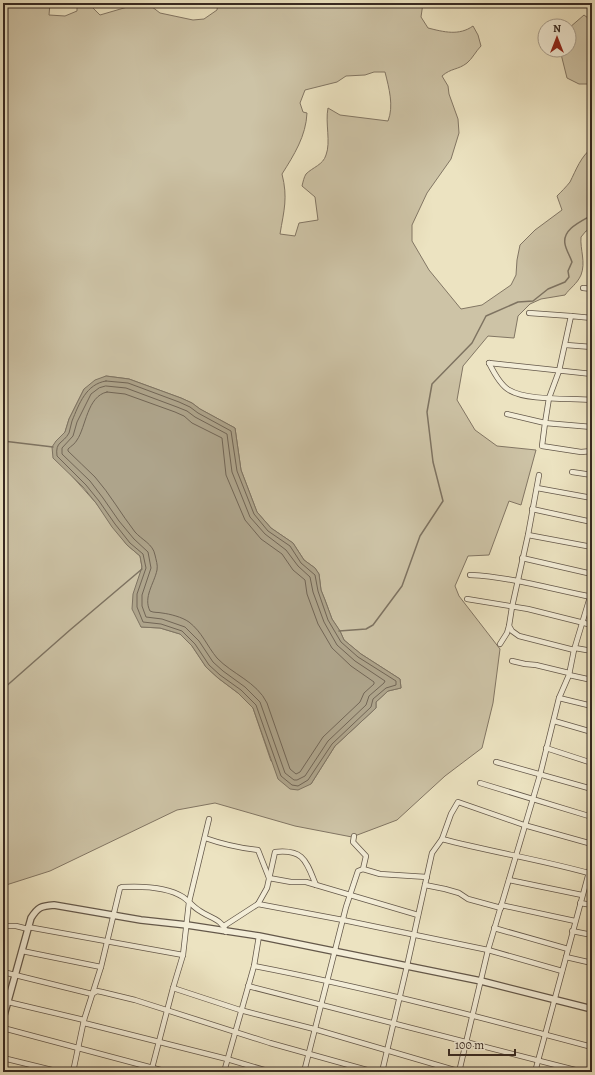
<svg xmlns="http://www.w3.org/2000/svg" width="595" height="1075" font-family="Alegreya,serif">
  <rect width="100%" height="100%" fill="#ece3c1"/>
  <filter id="stains"><feTurbulence type="fractalNoise" baseFrequency=".005" numOctaves="4"/><feColorMatrix values="0 0 0 0 .2 0 0 0 0 .09 0 0 0 0 .02 0 0 0 .5 -.17"/></filter>
  <radialGradient id="worn" r=".72"><stop offset=".6" stop-color="#630" stop-opacity="0"/><stop offset="1" stop-color="#630" stop-opacity=".3"/></radialGradient>
  <g fill="#cdc3a6" stroke="#827664" fill-rule="evenodd">
    <path d="M 3,3 L 50,3 L 49,15 L 65,16 L 77,11 L 77,3 L 88,3 L 100,15 L 141,3 L 147,3 L 160,13 L 193,20 L 204,19 L 217,10 L 218,3 L 423,3 L 421,17 L 428,28 C 444,32 459,36 473,26 L 478,35 L 481,46 C 476,51 472,59 467,63 C 458,70 451,68 442,76 L 448,86 L 449,94 L 458,119 L 459,133 L 451,159 L 427,193 L 412,225 L 412,241 L 429,270 L 461,309 L 482,305 L 511,285 L 516,275 L 517,260 L 520,245 L 535,230 L 562,210 L 557,196 C 561,192 566,187 570,182 C 576,170 581,156 592,148 L 592,229 L 586,231 L 581,237 C 580,250 586,262 581,275 C 577,284 570,288 565,295 L 541,299 L 530,304 L 518,316 L 514,338 L 488,336 L 463,366 L 457,400 L 475,430 L 497,446 L 536,450 L 521,505 L 509,501 L 489,555 L 468,556 L 455,586 L 459,596 L 500,649 L 493,703 L 482,748 L 445,776 L 397,820 L 352,837 L 295,826 L 215,803 L 177,810 L 50,871 L 3,886 ZM 374,72 L 385,72 C 389,88 394,106 388,121 L 340,115 L 328,108 C 325,123 331,142 326,155 C 323,165 313,167 306,174 C 304,177 303,182 302,186 L 315,197 L 318,220 L 299,223 L 295,236 L 280,234 C 284,210 288,198 282,174 C 294,155 306,136 307,113 L 303,112 L 300,103 L 305,90 L 337,82 L 346,76 L 365,75 ZM 106,376 L 129,379 L 181,398 L 192,403 L 200,409 L 235,428 L 241,470 L 257,512 L 271,528 L 293,543 L 304,560 L 315,568 L 319,574 L 321,590 L 325,600 L 332,619 L 340,631 L 344,640 L 361,654 L 400,679 L 401,688 L 388,691 L 376,702 L 376,708 L 335,746 L 311,784 L 271,761 L 253,708 L 238,693 L 218,678 L 206,667 L 192,646 L 180,634 L 160,628 L 141,627 L 140,576 L 142,567 L 140,556 L 127,545 L 96,503 L 71,475 L 56,441 L 65,432 L 69,419 L 84,389 Z"/>
    <polygon points="584,15 592,21 592,84 579,84 567,78 560,50 569,50 569,28"/>
  </g>
  <polygon fill="#aea48b" stroke="#7e7361" points="106,376 129,379 181,398 192,403 200,409 235,428 241,470 257,512 271,528 293,543 304,560 315,568 319,574 321,590 325,600 332,619 340,631 344,640 361,654 400,679 401,688 388,691 376,702 376,708 335,746 311,784 298,790 290,789 278,779 253,708 238,693 218,678 206,667 192,646 180,634 160,628 141,627 132,609 133,594 142,567 140,556 127,545 112,527 96,503 83,487 53,458 52,447 56,441 65,432 69,419 84,389 95,380"/>
  <g fill="none" stroke-linecap="round" stroke-linejoin="round">
    <g stroke="#726656" stroke-width="1">
      <path d="M 106,381 L 128,383 L 179,402 L 190,407 L 198,413 L 231,431 L 237,471 L 254,514 L 268,531 L 290,546 L 301,563 L 315,575 L 318,591 L 328,620 L 341,642 L 358,657 L 396,681 L 396,685 L 386,688 L 373,699 L 371,707 L 332,744 L 308,780 L 298,786 L 292,785 L 281,776 L 256,705 L 241,690 L 220,675 L 209,665 L 195,644 L 182,631 L 161,624 L 143,622 L 137,607 L 137,594 L 146,568 L 143,554 L 130,543 L 115,524 L 99,501 L 86,485 L 57,456 C 55,441 63,444 69,433 C 70,429 71,425 72,421 C 79,404 86,384 106,381 Z"/>
      <polygon points="106,386 126,388 177,407 187,411 195,417 227,434 232,472 250,517 265,534 286,550 298,566 310,577 313,592 324,622 337,645 355,661 385,681 384,683 369,696 366,705 328,741 305,776 297,780 294,780 285,773 260,702 245,687 223,671 213,662 199,641 185,627 162,619 146,617 142,606 142,595 151,568 148,552 134,539 119,521 103,498 90,481 62,454 62,448 73,436 77,422 91,394 99,388"/>
      <path d="M 107,392 L 125,394 L 175,412 L 184,416 L 192,423 L 222,438 L 226,475 L 245,520 L 261,539 L 282,554 L 293,570 L 305,580 L 307,594 L 318,624 L 332,648 L 351,666 L 374,682 L 374,684 L 364,693 L 360,702 L 323,737 L 300,772 L 296,774 L 290,769 L 267,703 C 257,682 232,674 217,658 C 207,646 202,632 189,622 C 182,617 170,614 162,613 C 158,612 154,613 150,611 C 143,597 154,584 157,570 C 158,565 156,560 155,555 C 153,544 142,540 135,532 C 121,514 110,494 95,477 C 86,468 77,460 68,451 L 68,449 C 71,446 75,444 77,440 C 86,427 87,396 107,392 Z"/>
    </g>
    <g stroke="#7e7361" stroke-width="1.5">
      <polyline points="3,441 53,447"/>
      <path d="M 339,631 L 366,629 L 373,625 L 402,586 L 420,536 L 443,501 L 433,462 L 427,412 L 432,384 L 472,343 L 486,316 L 518,302 L 533,301 L 548,289 L 565,282 L 569,277 L 568,271 L 572,262 C 570,256 566,250 565,244 C 562,229 582,221 592,215"/>
      <polyline points="3,689 70,630 142,569"/>
    </g>
    <g stroke="#64584a" stroke-width="6">
      <g id="minor">
        <polyline points="583,288 592,289"/>
        <polyline points="529,313 571,316"/>
        <polyline points="592,318 571,316 559,371 549,398 545,423 592,427"/>
        <polyline points="566,345 592,347"/>
        <path d="M 489,363 C 493,371 500,385 509,390 C 527,401 570,398 592,400"/>
        <polyline points="489,363 592,374"/>
        <polyline points="507,414 545,423 542,446 581,452 592,451"/>
        <polyline points="572,472 592,475"/>
        <polyline points="539,475 528,535 512,607 509,626 512,631 519,636 574,650"/>
        <polyline points="537,488 592,498"/>
        <polyline points="532,509 592,522"/>
        <polyline points="528,535 592,547"/>
        <polyline points="522,558 592,574"/>
        <path d="M 470,575 C 512,577 551,589 592,597"/>
        <polyline points="467,599 528,609 592,625"/>
        <polyline points="500,644 507,633 509,626"/>
        <polyline points="575,648 592,651"/>
        <polyline points="512,661 525,664 536,665 569,673"/>
        <polyline points="569,675 592,680"/>
        <polyline points="559,698 592,706"/>
        <polyline points="554,721 592,732"/>
        <polyline points="546,748 592,763"/>
        <polyline points="496,762 592,789"/>
        <polyline points="480,783 592,817"/>
        <path d="M 205,838 C 222,844 239,848 258,850 L 269,878"/>
        <path d="M 442,839 C 491,852 543,860 592,874"/>
        <polyline points="363,869 380,874 427,877"/>
        <polyline points="269,878 291,882 306,882 418,915"/>
        <polyline points="509,880 582,895"/>
        <polyline points="425,885 445,889 459,893 468,899 501,908"/>
        <polyline points="580,903 592,905"/>
        <polyline points="258,904 343,920 488,950 562,971"/>
        <polyline points="501,905 575,921"/>
        <polyline points="3,926 16,926 28,929"/>
        <path d="M 224,926 L 258,904 L 267,888 L 275,852 C 304,849 306,861 316,885"/>
        <polyline points="28,927 183,955"/>
        <polyline points="494,928 568,949"/>
        <polyline points="572,931 592,935"/>
        <polyline points="22,951 101,967"/>
        <polyline points="566,957 592,963"/>
        <path d="M 254,966 C 368,988 480,1017 592,1047"/>
        <polyline points="3,972 92,994 97,991 102,992 135,1000 270,1043 374,1072"/>
        <polyline points="248,986 583,1072"/>
        <polyline points="173,988 240,1010 314,1029 461,1072"/>
        <polyline points="8,1002 84,1020"/>
        <polyline points="84,1023 227,1059 271,1072"/>
        <polyline points="3,1028 168,1072"/>
        <polyline points="3,1058 60,1072"/>
        <path d="M 73,1072 L 84,1020 L 101,967 L 120,888 L 122,887 C 141,886 166,886 183,897 C 189,901 194,908 200,911 C 210,918 222,919 226,932"/>
        <polyline points="151,1072 173,988 183,955 189,902 209,819"/>
        <polyline points="224,1072 254,966 259,936"/>
        <polyline points="304,1072 346,907 358,871 363,869 366,856 353,842 354,836"/>
        <polyline points="382,1072 407,966 432,853 442,839 451,814 458,802 524,825 592,844"/>
        <polyline points="459,1072 488,950 540,775 559,698 569,675 574,650 590,597 592,584"/>
        <polyline points="535,1072 592,861"/>
      </g>
    </g>
    <g stroke="#64584a" stroke-width="8">
      <path id="tertiary" d="M 3,1019 L 31,918 C 38,907 41,906 54,905 L 141,920 L 187,925 L 259,936 L 481,981 L 592,1009"/>
    </g>
    <use href="#minor" stroke="#f3edd7" stroke-width="4.5"/>
    <use href="#tertiary" stroke="#f3edd7" stroke-width="5.5"/>
  </g>
  <rect width="595" height="1075" fill="none" stroke="#ece3c1" stroke-width="16"/>
  <rect x="4" y="4" width="587" height="1067" fill="none" stroke="#372922" stroke-width="2"/>
  <rect x="8" y="8" width="579" height="1059" fill="none" stroke="#372922"/>
  <g transform="translate(557 38)"><circle r="19" fill="#f3edd7" stroke="#a89f8f"/>
  <path d="M0-3L7 15L0 10L-7 15Z" fill="#8f2418"/>
  <text y="-6" font-size="11" font-weight="bold" text-anchor="middle" fill="#372922">N</text>
  </g>
  <path d="M449 1049v6h66v-6" fill="none" stroke="#372922" stroke-width="2"/>
  <text x="455" y="1049" font-size="12" fill="#372922" stroke="#f3edd7" stroke-width="3" paint-order="stroke">100 m</text>
  <rect width="100%" height="100%" filter="url(#stains)"/>
  <rect width="100%" height="100%" fill="url(#worn)"/>
</svg>
